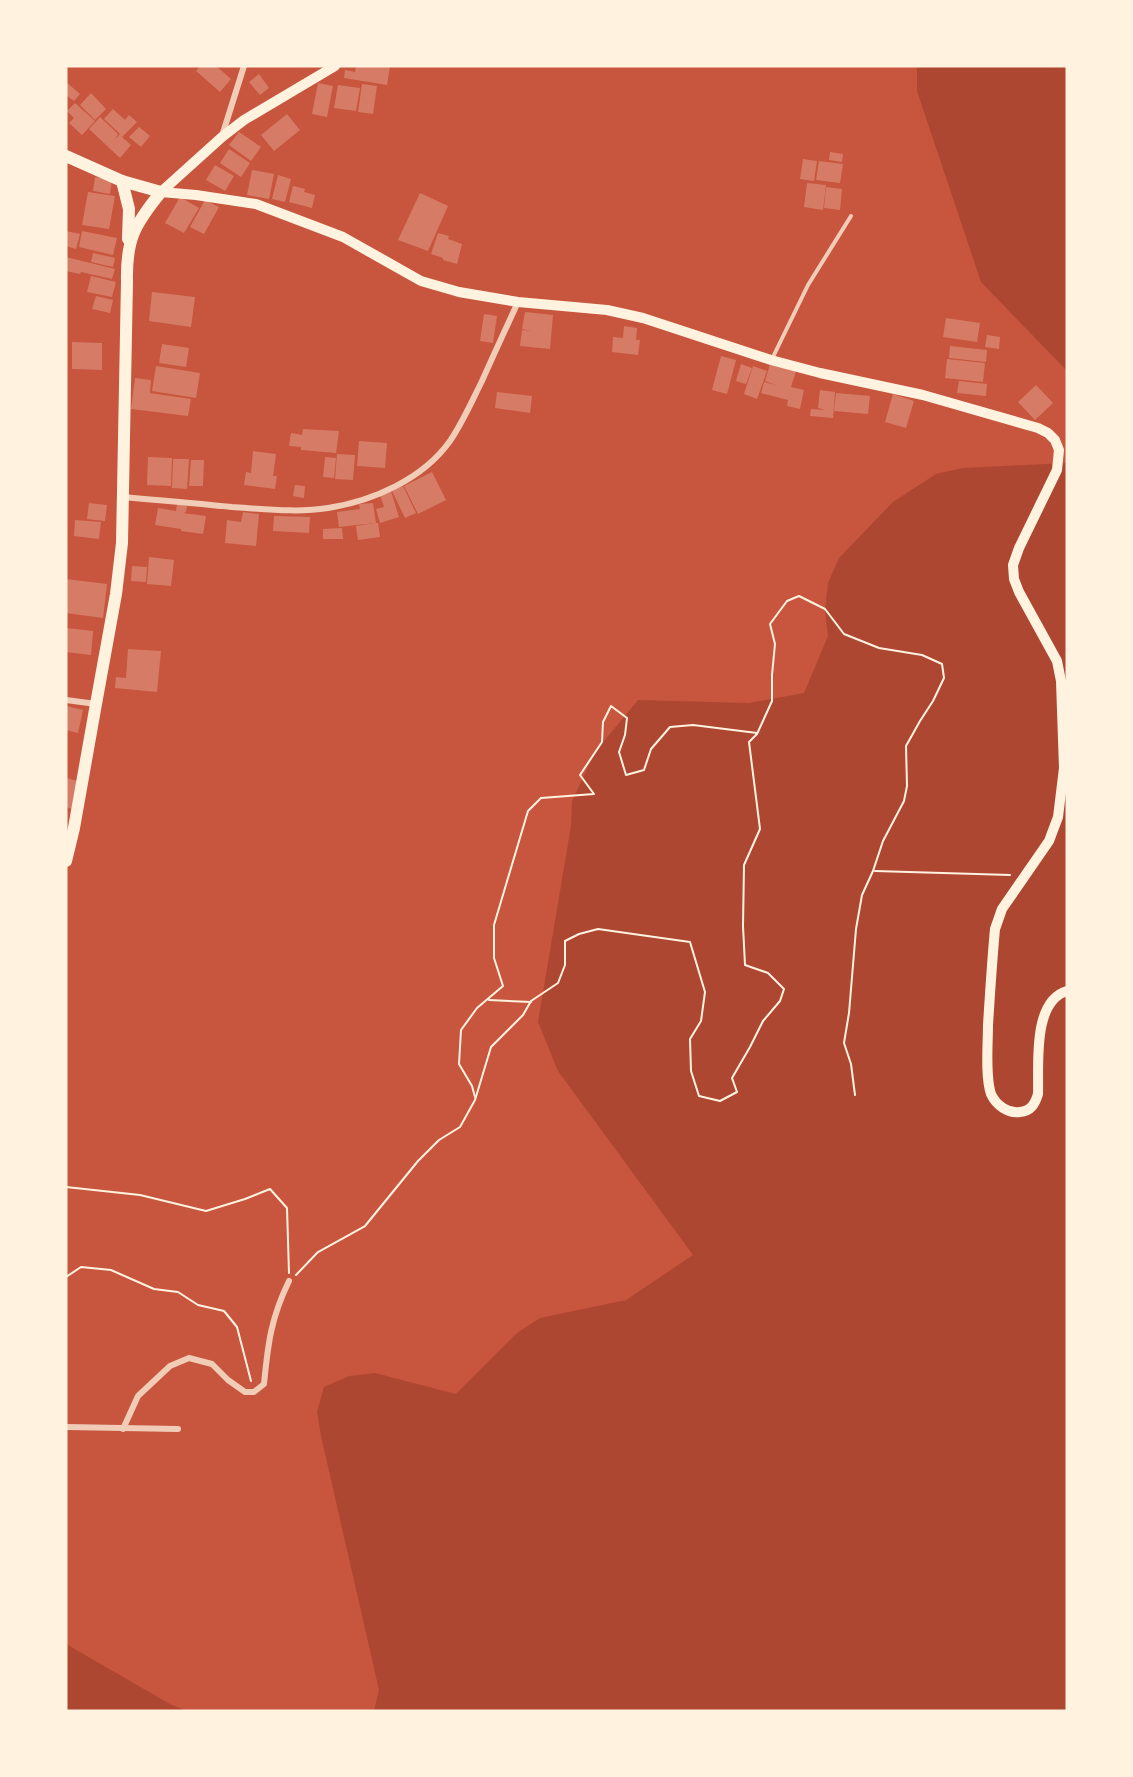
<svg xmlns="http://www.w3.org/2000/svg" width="1133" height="1777" font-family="Cabin,sans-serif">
  <rect width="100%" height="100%" fill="#c8553d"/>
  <g fill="#ae4732">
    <polygon points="917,66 1067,66 1067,371 981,282 917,91"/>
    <polygon points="1067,463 1067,1711 374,1711 379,1690 321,1436 317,1412 324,1387 349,1376 375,1373 456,1394 517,1333 540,1318 626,1300 693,1255 558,1071 538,1022 571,826 572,801 595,752 638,700 749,703 804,693 828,636 825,610 828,583 839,558 893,502 936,474 963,468"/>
    <polygon points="66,1644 170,1704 186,1711 66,1711"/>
  </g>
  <g fill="#d67c66">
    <polygon points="200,66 216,66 231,79 220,92 196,71"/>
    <polygon points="356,66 390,66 387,85 344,78 345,70 355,72"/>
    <polygon points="259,74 269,88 260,95 249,82"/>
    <polygon points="66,82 80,94 74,101 66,95"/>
    <polygon points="318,83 333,86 327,117 312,114"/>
    <polygon points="362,84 377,86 373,114 358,112"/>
    <polygon points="338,85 360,88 356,111 334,108"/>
    <polygon points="91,93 106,109 95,120 80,105"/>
    <polygon points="75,103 95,121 82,135 69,123 74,118 67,111"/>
    <polygon points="113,109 125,120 129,115 137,122 122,137 131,145 120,158 89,129 100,117 118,134 115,139 120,134 104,119"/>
    <polygon points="287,114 300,130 274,151 261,135"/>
    <polygon points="139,127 150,136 141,147 129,137"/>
    <polygon points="239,132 261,147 251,161 229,145"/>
    <polygon points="229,149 250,163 241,177 220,163"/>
    <polygon points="830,152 843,154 842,162 829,160"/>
    <polygon points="803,159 817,161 814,181 800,179"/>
    <polygon points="819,161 843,164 840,183 816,180"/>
    <polygon points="215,165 234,176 225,191 206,180"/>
    <polygon points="252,170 274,174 269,199 247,195"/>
    <polygon points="278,175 291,179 285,202 272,199"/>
    <polygon points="95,177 112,180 110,194 93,191"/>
    <polygon points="807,183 826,185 823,210 804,207"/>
    <polygon points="293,186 305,189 304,192 315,195 312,208 289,202"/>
    <polygon points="826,187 842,189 840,210 824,208"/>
    <polygon points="88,192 115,196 109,229 82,225"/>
    <polygon points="420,193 448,206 428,251 398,240"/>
    <polygon points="180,197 199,208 184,233 165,223"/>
    <polygon points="205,200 219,207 204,234 190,227"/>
    <polygon points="66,231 80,234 76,249 66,246"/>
    <polygon points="82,231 117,238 113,255 79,247"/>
    <polygon points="438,233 449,236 448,239 462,244 457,264 443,260 443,258 431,254"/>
    <polygon points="93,253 115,258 113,267 91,262"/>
    <polygon points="66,257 115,269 112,279 81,272 80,274 66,271"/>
    <polygon points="91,276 116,282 112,297 87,292"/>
    <polygon points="152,292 195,297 191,327 149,321"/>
    <polygon points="96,296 113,300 110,313 92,309"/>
    <polygon points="525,312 553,315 550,349 520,346 522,330 531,331 522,329"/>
    <polygon points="484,314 497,316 493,343 480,341"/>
    <polygon points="946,318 980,323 977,342 943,337"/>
    <polygon points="624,326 637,328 636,340 640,340 638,355 612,352 613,337 623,338"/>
    <polygon points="987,335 1000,337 999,349 985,347"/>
    <polygon points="72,342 102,343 102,370 72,369"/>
    <polygon points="162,344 189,348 186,367 159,363"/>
    <polygon points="950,346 987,350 986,362 949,358"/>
    <polygon points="721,356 736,360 727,394 712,390"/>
    <polygon points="947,359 985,363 983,382 945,378"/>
    <polygon points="741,364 752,368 746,384 736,381"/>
    <polygon points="770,364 796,371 791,387 804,390 800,409 787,406 788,400 761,393 764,382 776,385 765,381"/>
    <polygon points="156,366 200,373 196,398 152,391"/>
    <polygon points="753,366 767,371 757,399 744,394"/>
    <polygon points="135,378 151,380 150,393 191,399 188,416 131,409"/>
    <polygon points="959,381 987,384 986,396 957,393"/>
    <polygon points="1036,385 1053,403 1035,420 1018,402"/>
    <polygon points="820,390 835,392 833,418 810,416 811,409 825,410 818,408"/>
    <polygon points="497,392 532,396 530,413 495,408"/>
    <polygon points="836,393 870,396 868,414 834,411"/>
    <polygon points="893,394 914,401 906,428 885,422"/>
    <polygon points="303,429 339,431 336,453 301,450 301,447 289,446 291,433 302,435"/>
    <polygon points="359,441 387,443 385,468 357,466"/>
    <polygon points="253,451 276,454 273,476 277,476 275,489 244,485 246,472 251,473"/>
    <polygon points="337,454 355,455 353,480 335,479"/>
    <polygon points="148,457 172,458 171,486 147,485"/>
    <polygon points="325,457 336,458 334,478 323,477"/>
    <polygon points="173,459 189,459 187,489 172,488"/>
    <polygon points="191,460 204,460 203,486 189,486"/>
    <polygon points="432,472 446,500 418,514 404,486"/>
    <polygon points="295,485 305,486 304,498 293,496"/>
    <polygon points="403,486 416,513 405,518 392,491"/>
    <polygon points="391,491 399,517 380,523 376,509 384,507 380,495"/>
    <polygon points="89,503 107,505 105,521 87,519"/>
    <polygon points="373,503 376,523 339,527 337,512 360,509 359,504"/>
    <polygon points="177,504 187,506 186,512 183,513 206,516 203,534 181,531 181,529 155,525 158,508 176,511"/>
    <polygon points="243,512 259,514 256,546 225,543 227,520 241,522"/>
    <polygon points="274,516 310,517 309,533 273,531"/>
    <polygon points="75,520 101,522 99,539 74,536"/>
    <polygon points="375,523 378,523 380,537 358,540 356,526"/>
    <polygon points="342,528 343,539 323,539 323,529"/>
    <polygon points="149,557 174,560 171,586 147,584"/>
    <polygon points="132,566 147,567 146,582 131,581"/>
    <polygon points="66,579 107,584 103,618 66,613"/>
    <polygon points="67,628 93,631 91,655 66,652"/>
    <polygon points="128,649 161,651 157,692 115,688 116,677 126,678"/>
    <polygon points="66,706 83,710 78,733 66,730"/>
    <polygon points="66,778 78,781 72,809 66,807"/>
  </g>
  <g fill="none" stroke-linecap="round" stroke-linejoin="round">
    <g stroke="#fff3e0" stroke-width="2">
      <polyline points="875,871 1010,875"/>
      <polyline points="489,1000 531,1002"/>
      <polyline points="475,1097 472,1086 459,1064 461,1030 477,1008 503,986 494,958 494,925 528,811 541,798 594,794 580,775 602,742 603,722 611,706 627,718 625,735 619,752 626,775 644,770 651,749 670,727 693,725 757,733"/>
      <polyline points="66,1187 140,1195 206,1211 245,1199 270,1189 287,1208 289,1273"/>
      <polyline points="296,1275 318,1252 365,1226 418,1161 439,1140 460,1127 475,1100 491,1047 523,1015 531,1001 558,983 565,965 565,941 579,934 598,929 690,942 705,992 701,1021 690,1039 691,1071 699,1096 720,1101 737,1092 732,1078 750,1047 763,1021 780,1001 784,989 768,973 745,965 743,926 744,865 760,829 749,742 757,734 772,701 772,675 775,644 770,624 787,601 799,596 825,609 844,634 879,648 922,655 942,664 944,678 933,701 920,721 906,746 907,786 904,801 883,841 873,871 862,895 856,929 849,1013 844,1043 851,1064 855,1095"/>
      <polyline points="66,1277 81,1267 111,1270 154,1289 178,1292 198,1305 224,1311 237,1327 251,1381"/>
    </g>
    <polyline stroke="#f1ccb7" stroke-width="4" points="772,359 808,285 851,216"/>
    <g stroke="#f1ccb7" stroke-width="6">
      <polyline points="222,136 244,66"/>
      <path d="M 123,497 C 159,500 196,503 232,507 C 264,509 297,513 328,508 C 373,501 423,479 450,441 C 463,422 472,401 482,381 C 494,354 506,328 518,302"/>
      <polyline points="66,700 96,704"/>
      <polyline points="66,1427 178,1429"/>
      <path d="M 123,1429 L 138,1396 L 170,1366 L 189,1358 L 212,1364 L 228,1380 L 245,1392 L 254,1392 L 264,1384 C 268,1343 271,1318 289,1281"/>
    </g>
    <g stroke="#fff3e0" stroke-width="10">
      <path d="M 161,192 L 196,195 L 256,204 L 343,237 L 421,281 L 459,292 L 518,302 L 607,310 L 643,318 L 771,360 L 820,373 L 923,395 L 1038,428 L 1048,433 L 1055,440 L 1059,450 L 1057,470 L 1019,548 L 1013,565 L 1014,579 L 1019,592 L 1057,661 L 1061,681 L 1064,768 L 1058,817 L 1049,841 L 1002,909 L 995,929 C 992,961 990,993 988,1025 C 988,1043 985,1077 991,1094 C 996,1105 1008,1114 1020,1112 C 1031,1111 1035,1104 1038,1094 C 1039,1066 1032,1001 1067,991"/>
      <polyline points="161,192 222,137 244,120 335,66"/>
    </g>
    <g stroke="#fff3e0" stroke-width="12">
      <path d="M 66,156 L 122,181 L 161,192 C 135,224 126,239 127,281 L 122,543 L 116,594 L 96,704 L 74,828 L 66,861"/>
      <polyline points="122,181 129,209 128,239"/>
    </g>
  </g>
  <rect width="1133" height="1777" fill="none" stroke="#fff3e0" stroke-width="135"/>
</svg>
